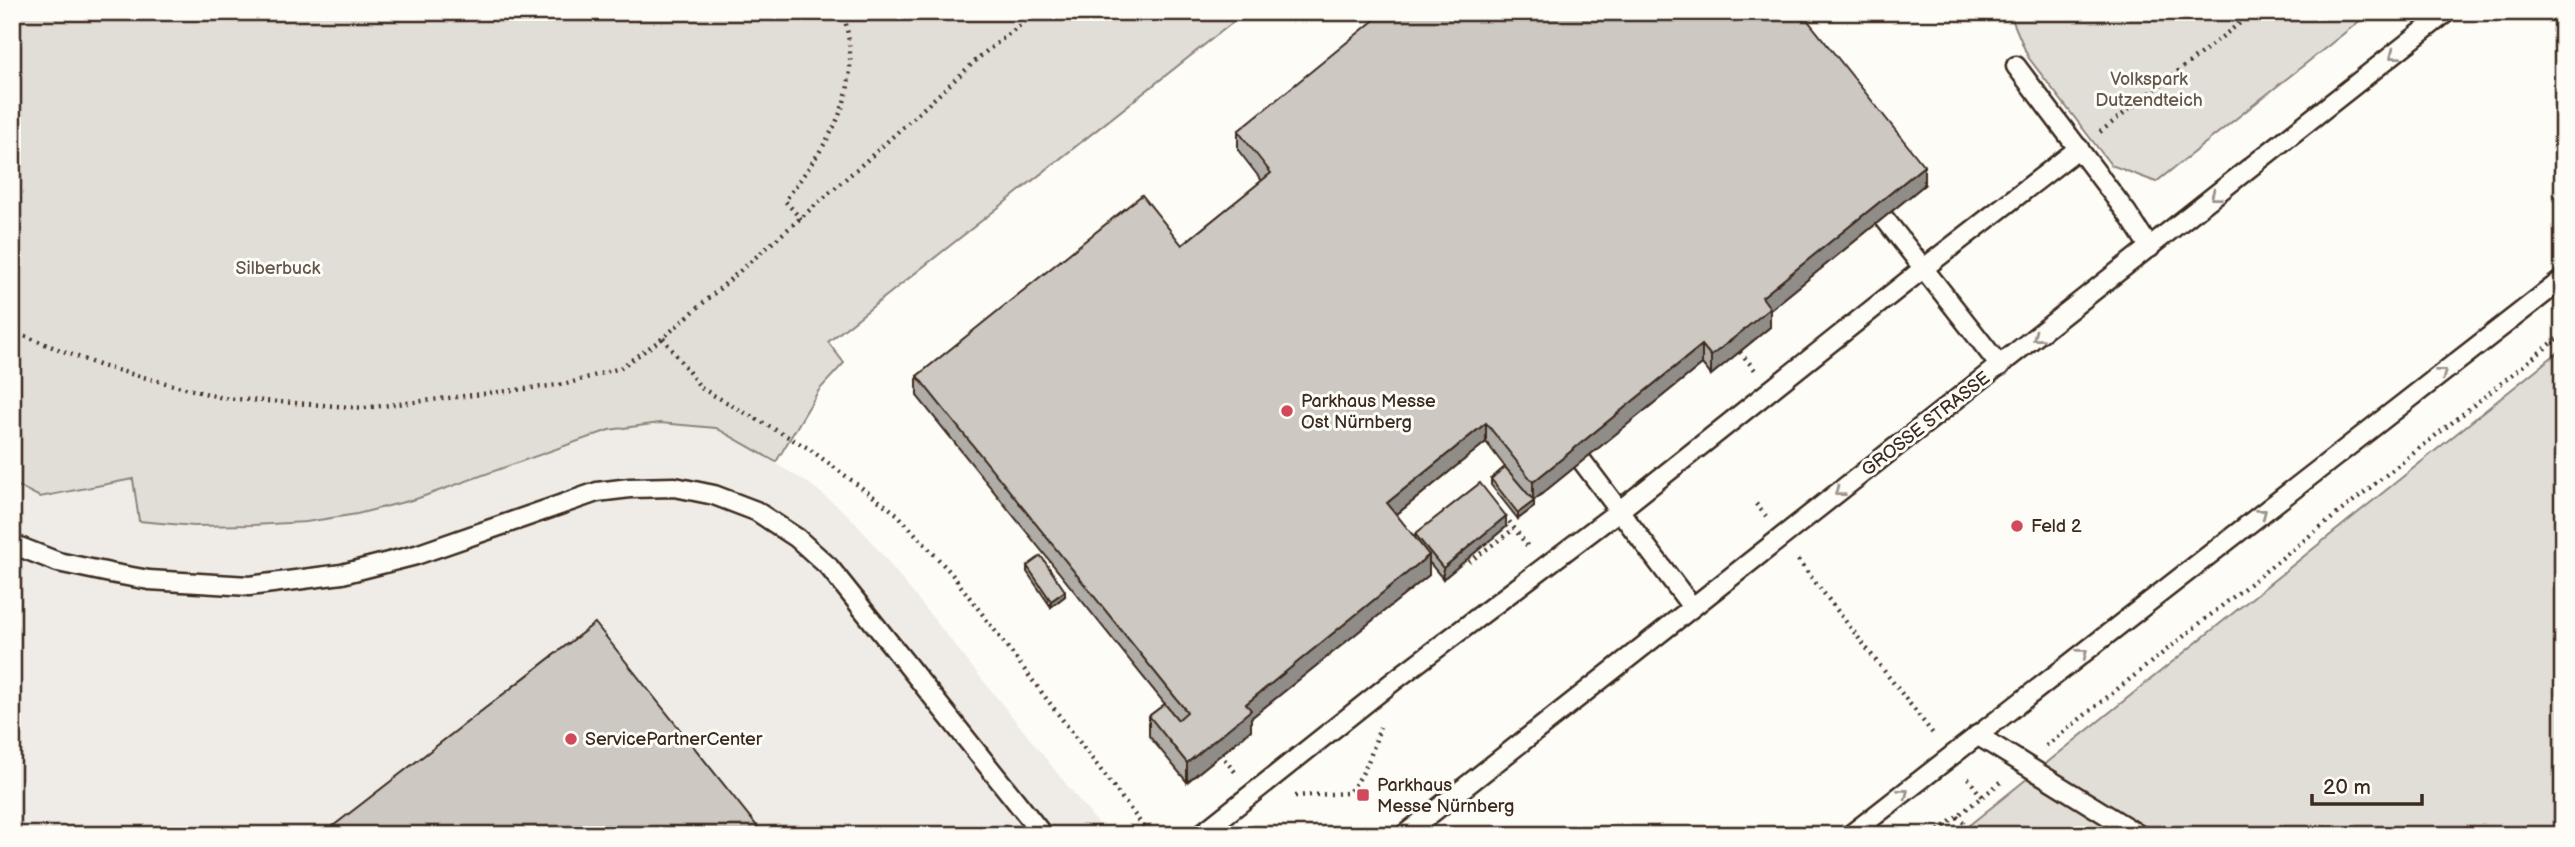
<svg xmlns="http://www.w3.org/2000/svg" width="2575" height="847" font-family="'Balsamiq Sans',sans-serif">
  <rect width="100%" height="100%" fill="#fdfcf7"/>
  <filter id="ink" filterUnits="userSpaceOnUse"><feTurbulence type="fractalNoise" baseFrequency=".0143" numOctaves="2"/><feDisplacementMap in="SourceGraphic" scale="14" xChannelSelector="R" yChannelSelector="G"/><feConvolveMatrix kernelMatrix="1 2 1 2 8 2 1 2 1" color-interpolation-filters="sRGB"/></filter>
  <g filter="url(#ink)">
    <polygon fill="#efece7" points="660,423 716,428 810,484 847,514 868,537 1107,835 12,835 12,483 40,497 133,479 140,521 194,526 306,522 357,514 416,499 609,430"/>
    <g fill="#e1ded7" stroke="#8e847a" stroke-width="2">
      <polygon points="12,12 1246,12 828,342 844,363 819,390 776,462 716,428 660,423 609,430 416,499 357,514 306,522 253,525 194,526 139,521 133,479 40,497 12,483"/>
      <polygon points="2009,12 2371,12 2156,182 2111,165 2028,57"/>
      <polygon points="2563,348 2563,835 1957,835"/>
    </g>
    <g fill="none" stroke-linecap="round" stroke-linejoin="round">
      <g stroke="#3b2a1e" stroke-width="23">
        <g id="lane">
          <polyline points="2016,66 2127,213 2150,248"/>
          <polyline points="1884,218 2000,366"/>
          <polyline points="1582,461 1692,607"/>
          <polyline points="12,544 58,562 110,573 149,580 249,586 342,574 416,555 597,492 630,488 675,487 714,495 756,511 797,538 829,567 1043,835"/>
          <polyline points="1977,735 2139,835"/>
          <polyline points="1200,835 1395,680 1620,510 1924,268 2079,148"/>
          <polyline points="1404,835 2447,12"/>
          <polyline points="1850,835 2563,279"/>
        </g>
      </g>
      <g stroke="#3b2a1e" stroke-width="4.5" stroke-dasharray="2 5" stroke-linecap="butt">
        <polyline points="2100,132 2254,12"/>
        <path d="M 801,219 L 785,201 C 830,138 866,96 843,12"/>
        <polyline points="12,331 101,366 223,398 364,408 566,384 620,368 663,338 866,161 983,54 1037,12"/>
        <polyline points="663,338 701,388 808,448 897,514 951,573 1150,835"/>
        <polyline points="1740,352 1755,370"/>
        <polyline points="1756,504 1766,516"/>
        <polyline points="1505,516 1529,548"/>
        <polyline points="1798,560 1934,735"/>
        <polyline points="1469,562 1514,529"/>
        <polyline points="2046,746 2563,334"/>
        <polyline points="1220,754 1236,773"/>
        <polyline points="1968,778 1982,797"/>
        <path d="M 1295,796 L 1348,793 C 1366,774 1372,752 1380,727"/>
        <polyline points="1957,817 1978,835"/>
        <polyline points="1933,835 2001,782"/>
      </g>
      <use href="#lane" stroke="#fdfcf7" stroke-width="18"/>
    </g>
    <g fill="#b0aca7" stroke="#3b2a1e" stroke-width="2">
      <polygon points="1238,131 1924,185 1770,310 1770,327 1711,375 1702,364 1533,501 1534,507 1518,519 1491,485 1491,479 1505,467 1486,442 1396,515 1415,539 1415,534 1506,527 1443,579 1429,562 1429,575 1251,718 1251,730 1187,782 1149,736 1149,716 1165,704 917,396 917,376 1182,245 1262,181 1238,150"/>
      <polygon points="1027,566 1065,596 1051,607 1027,572"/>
    </g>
    <g fill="#908c88" stroke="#3b2a1e" stroke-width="2">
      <polygon points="1924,166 1924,185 1770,310 1770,327 1711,375 1711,356 1762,297"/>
      <polygon points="1702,345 1702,364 1533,501 1533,482"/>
      <polygon points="1486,423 1486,442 1387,522 1387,503"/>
      <polygon points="1534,501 1534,507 1518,519 1518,513"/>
      <polygon points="1506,516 1506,527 1443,579 1443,568"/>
      <polygon points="1429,555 1429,575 1251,718 1251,730 1187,782 1187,763 1246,704"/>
      <polygon points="1065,591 1065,596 1051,607 1051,601"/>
    </g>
    <g fill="#cdc8c2" stroke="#3b2a1e" stroke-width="2">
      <polygon points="1384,12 1801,12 1924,166 1762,297 1770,308 1740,333 1711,356 1702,345 1533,482 1486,423 1387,503 1429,555 1246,704 1251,710 1187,763 1149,716 1165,704 1178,720 1187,712 917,376 1142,195 1182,245 1271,173 1238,131"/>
      <polygon points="1505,467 1534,501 1518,513 1491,479"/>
      <polygon points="1480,483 1506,516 1443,568 1415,534"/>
      <polygon points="1041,556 1065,591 1051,601 1027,566"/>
      <polygon points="595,623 764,835 325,835 324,833"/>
    </g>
    <defs><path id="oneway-chevron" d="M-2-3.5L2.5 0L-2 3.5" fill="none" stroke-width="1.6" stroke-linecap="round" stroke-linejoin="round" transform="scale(1.75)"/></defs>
    <g stroke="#9c938a">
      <use href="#oneway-chevron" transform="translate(2394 55) rotate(142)"/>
      <use href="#oneway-chevron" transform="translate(2215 196) rotate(142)"/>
      <use href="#oneway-chevron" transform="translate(2037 337) rotate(142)"/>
      <use href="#oneway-chevron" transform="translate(2442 373) rotate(-38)"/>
      <use href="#oneway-chevron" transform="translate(1839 492) rotate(142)"/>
      <use href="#oneway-chevron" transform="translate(2262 513) rotate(-38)"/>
      <use href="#oneway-chevron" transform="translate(2083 653) rotate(-38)"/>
      <use href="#oneway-chevron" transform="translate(1904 793) rotate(-38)"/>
    </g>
  </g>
  <g fill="#d1495b" stroke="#fdfcf7" stroke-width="2.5">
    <circle cx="1287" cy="411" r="7"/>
    <circle cx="2017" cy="526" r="7"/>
    <circle cx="571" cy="739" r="7"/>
    <rect x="1356" y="788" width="14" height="14" rx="3.5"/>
  </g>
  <g text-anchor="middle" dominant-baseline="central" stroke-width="6" stroke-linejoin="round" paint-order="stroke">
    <g font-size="18" fill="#64574c" stroke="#fdfcf7">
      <text x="2149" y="79">Volkspark<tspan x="2149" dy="21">Dutzendteich</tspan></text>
      <text x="278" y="268">Silberbuck</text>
    </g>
    <g font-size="18" fill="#3b2a1e" stroke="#fdfcf7" text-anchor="start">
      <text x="1301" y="401">Parkhaus Messe<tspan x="1301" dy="21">Ost Nürnberg</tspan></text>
      <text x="2031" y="526">Feld 2</text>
      <text x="585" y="739">ServicePartnerCenter</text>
      <text x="1377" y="785">Parkhaus<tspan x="1377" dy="21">Messe Nürnberg</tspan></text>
    </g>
    <g font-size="18" fill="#3b2a1e" stroke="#fdfcf7">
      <text transform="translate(1926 424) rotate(-38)">GROSSE STRASSE</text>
    </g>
  </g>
  <rect width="2575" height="847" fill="none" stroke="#fdfcf7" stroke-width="42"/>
  <rect x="21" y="21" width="2533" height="805" fill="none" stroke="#3b2a1e" stroke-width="2.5" filter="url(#ink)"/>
  <path d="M2312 794v10h110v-10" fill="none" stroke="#3b2a1e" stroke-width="3.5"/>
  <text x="2323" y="794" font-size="21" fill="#3b2a1e" stroke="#fdfcf7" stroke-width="5" paint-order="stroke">20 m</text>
</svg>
